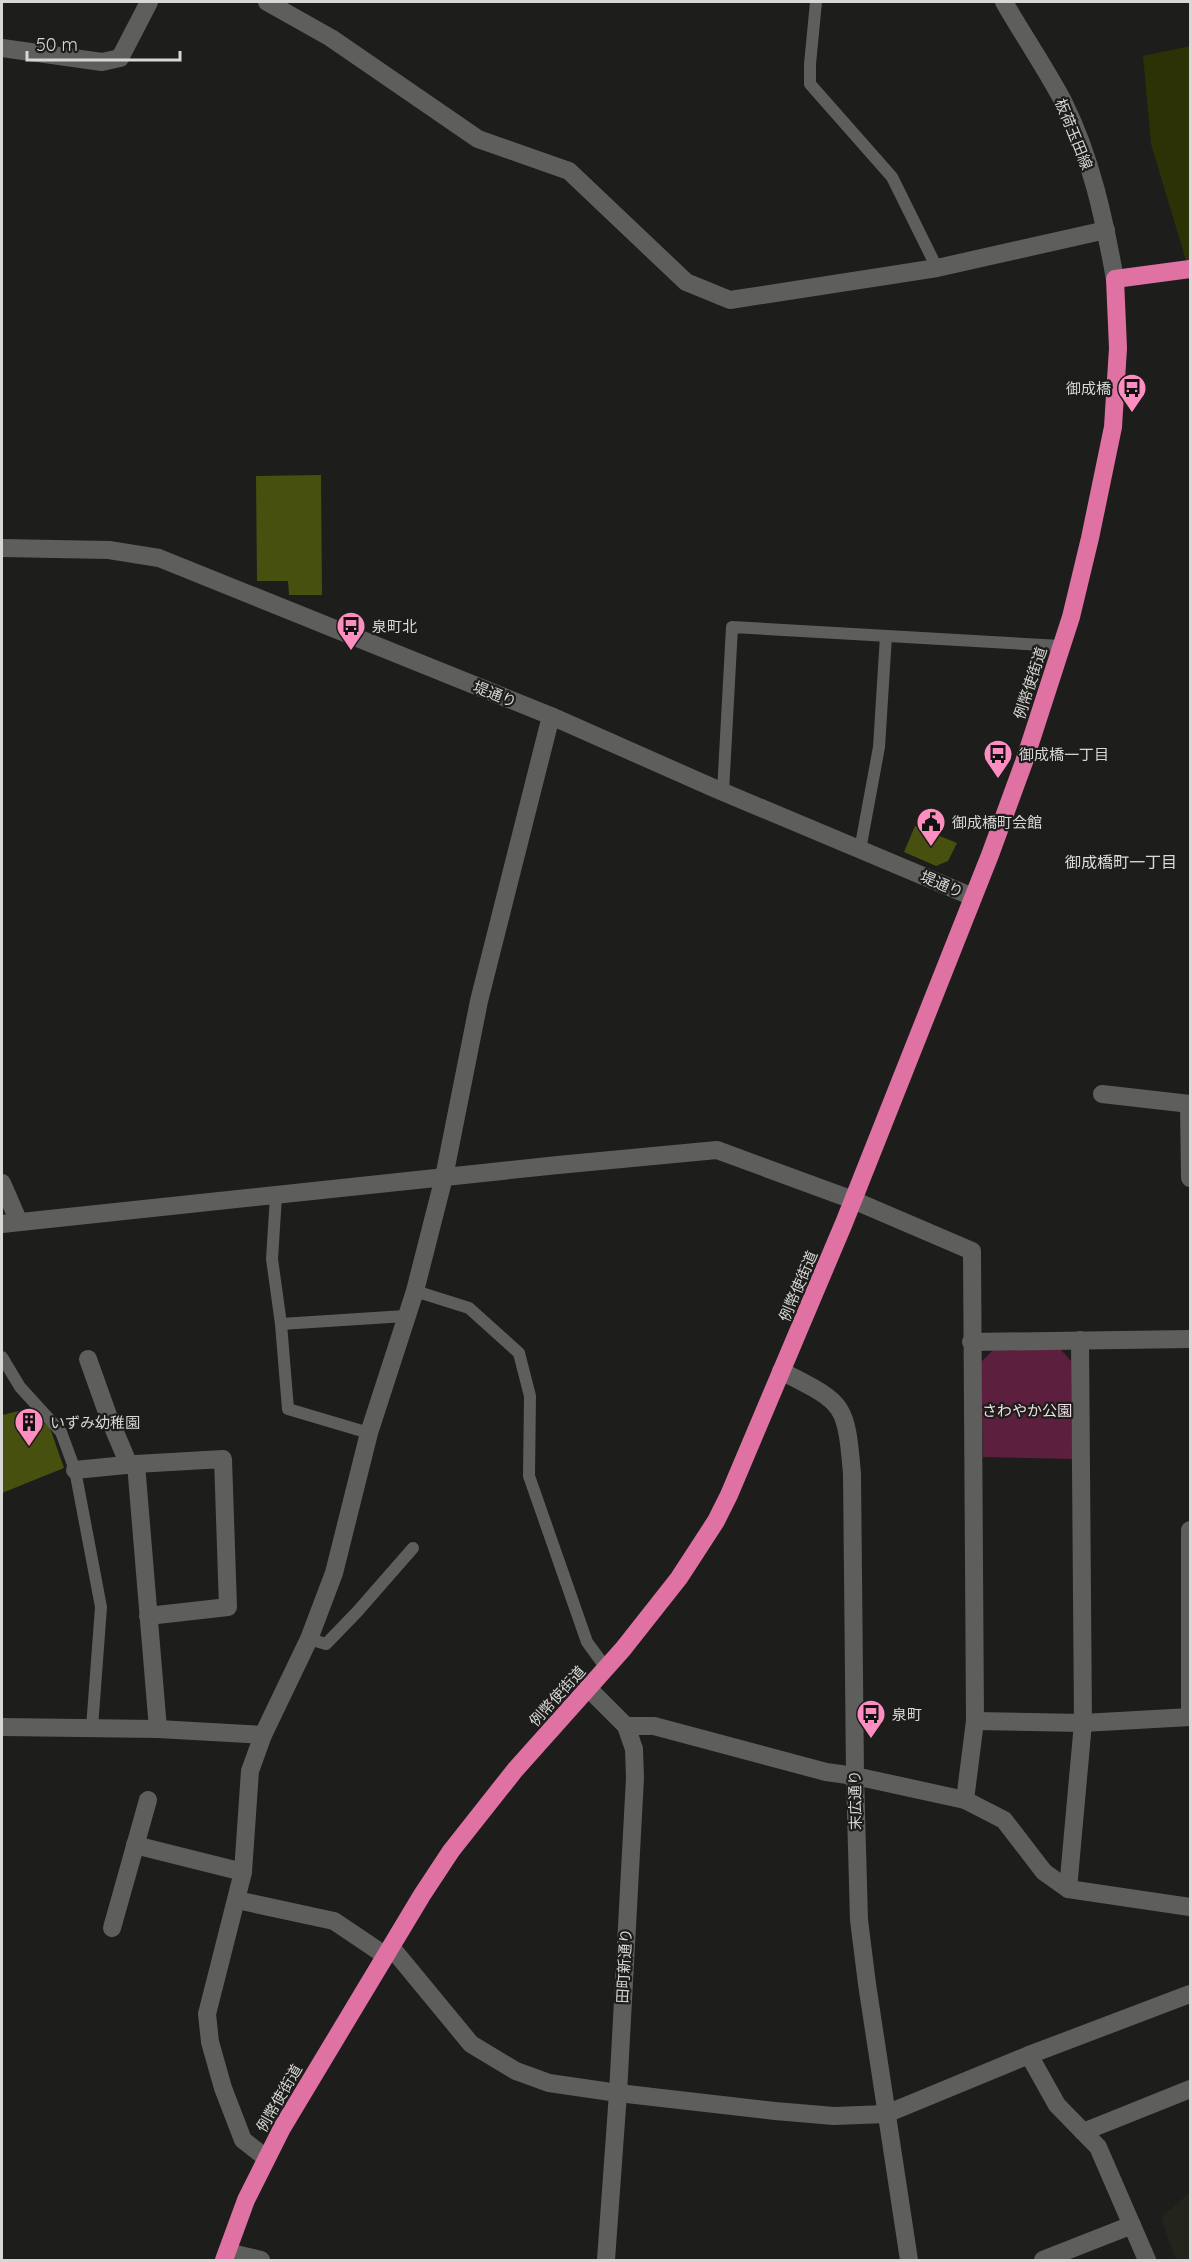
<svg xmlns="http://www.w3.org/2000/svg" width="1192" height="2262" font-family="Quicksand,'Noto Sans JP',sans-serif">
  <rect width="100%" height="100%" fill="#1d1d1b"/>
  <polygon fill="#23241c" points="1190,2192 1190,2260 1176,2260 1161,2218"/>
  <polygon fill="#5c1f3d" points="993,1350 1061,1350 1071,1361 1072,1459 983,1457 981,1362"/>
  <polygon fill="#2c3205" points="1190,46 1190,274 1151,144 1143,56"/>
  <g fill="#48500f">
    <polygon points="321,475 322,595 289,595 288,581 257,581 256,476"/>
    <polygon points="915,826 957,843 948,861 936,866 904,852"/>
    <polygon points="27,1409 50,1428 64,1468 2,1493 2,1415"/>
  </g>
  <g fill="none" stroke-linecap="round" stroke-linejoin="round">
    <g stroke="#5e5f5c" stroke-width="12">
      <polyline points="816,2 810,64 810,84 892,177 937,268"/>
      <polyline points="723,792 732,627 1061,646"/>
      <polyline points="860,850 879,747 886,636"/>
      <polyline points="276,1196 272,1259 281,1324"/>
      <polyline points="415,1291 469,1308 519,1353 530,1396 529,1476 587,1642 606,1668"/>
      <polyline points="2,1357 20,1387 61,1432 75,1470 101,1607 92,1728"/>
      <polyline points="369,1433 288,1409 281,1324 405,1316"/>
      <polyline points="309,1639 326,1644 357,1612 413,1548"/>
    </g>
    <g stroke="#5e5f5c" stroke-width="18">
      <polyline points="267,2 331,38 478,139 569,171 686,282 730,300 937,268 1106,230"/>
      <polyline points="2,48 102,62 120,58 149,2"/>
      <polyline points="1102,1094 1190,1104"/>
      <polyline points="1189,1104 1190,1178"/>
      <polyline points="2,1183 19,1222"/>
      <polyline points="2,1224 558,1165 717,1150 853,1200 972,1251 975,1721 965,1800"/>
      <polyline points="971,1342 1190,1339"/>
      <polyline points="88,1359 109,1418 129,1465"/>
      <polyline points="75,1470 136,1464"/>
      <polyline points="148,1616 228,1607 223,1459 136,1464 158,1729"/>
      <polyline points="975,1721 1083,1723 1190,1717 1190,1530"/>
      <polyline points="626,1726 654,1726 826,1772 855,1776 965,1800 1004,1820 1044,1872 1068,1889 1190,1907"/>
      <polyline points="135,1845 243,1872"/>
      <polyline points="1068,1889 1083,1723 1080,1340"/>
      <polyline points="237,1900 334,1921 386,1956"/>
      <polyline points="112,1928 148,1800"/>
      <polyline points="391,1947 471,2044 516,2071 549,2083 618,2093 775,2111 834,2116 886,2114 1029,2055 1190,1994"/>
      <polyline points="1029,2055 1057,2105 1098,2147 1147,2260"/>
      <polyline points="1083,2132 1190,2089"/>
      <polyline points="266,2158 243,2140 223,2088 210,2042 207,2014 243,1872 250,1771 263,1735 309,1639 334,1573 369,1433 415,1291 444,1177 479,1001 551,716"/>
      <polyline points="227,2252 261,2260"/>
      <polyline points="1043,2260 1132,2225"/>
    </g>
    <g stroke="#5e5f5c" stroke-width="18">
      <path d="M 1004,2 C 1023,35 1045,67 1063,101 C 1091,157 1104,218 1115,279"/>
      <polyline points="2,548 109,550 159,558 551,716 716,789 973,897"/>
      <path d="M 781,1371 C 844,1403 846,1402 852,1474 L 855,1776 L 859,1920 L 867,1984 L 909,2260"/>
      <polyline points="588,1688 626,1726 634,1749 635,1778 618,2093 606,2260"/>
      <polyline points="2,1727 158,1729 263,1735"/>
    </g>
    <polyline stroke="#df72a3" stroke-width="18" points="224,2260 246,2200 282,2128 422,1895 451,1851 515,1770 623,1649 679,1578 716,1521 729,1495 844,1223 990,855 1024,762 1071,617 1090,538 1113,427 1118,348 1115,279 1190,269"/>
  </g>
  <defs>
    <g id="bus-pin" transform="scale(1.5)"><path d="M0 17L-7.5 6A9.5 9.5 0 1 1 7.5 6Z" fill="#fd8ebf" stroke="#1d1d1b"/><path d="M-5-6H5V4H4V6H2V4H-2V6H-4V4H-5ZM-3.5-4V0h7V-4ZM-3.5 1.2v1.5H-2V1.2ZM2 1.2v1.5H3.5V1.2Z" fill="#111"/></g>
    <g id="civic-pin" transform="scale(1.5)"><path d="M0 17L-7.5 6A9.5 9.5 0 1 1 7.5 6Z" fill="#fd8ebf" stroke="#1d1d1b"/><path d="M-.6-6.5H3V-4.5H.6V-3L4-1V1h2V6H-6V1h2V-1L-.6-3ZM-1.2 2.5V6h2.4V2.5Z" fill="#111"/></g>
    <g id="building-pin" transform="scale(1.5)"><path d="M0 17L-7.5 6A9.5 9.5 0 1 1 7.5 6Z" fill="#fd8ebf" stroke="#1d1d1b"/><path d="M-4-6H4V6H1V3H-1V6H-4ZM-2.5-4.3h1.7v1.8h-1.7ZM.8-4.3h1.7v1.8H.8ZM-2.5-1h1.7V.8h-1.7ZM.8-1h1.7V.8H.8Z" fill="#111"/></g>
  </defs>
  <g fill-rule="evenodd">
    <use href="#bus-pin" x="1132" y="388"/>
    <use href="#bus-pin" x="351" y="626"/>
    <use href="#bus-pin" x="998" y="754"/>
    <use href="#civic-pin" x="931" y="822"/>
    <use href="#building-pin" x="29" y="1422"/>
    <use href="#bus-pin" x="871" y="1714"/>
  </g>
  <g text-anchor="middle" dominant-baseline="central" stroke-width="4.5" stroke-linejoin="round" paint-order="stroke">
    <g font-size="15" fill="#d7d7d5" stroke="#1d1d1b">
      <text transform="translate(1074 134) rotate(68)">板荷玉田線</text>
      <text transform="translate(1030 683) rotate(-72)">例幣使街道</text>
      <text transform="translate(495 694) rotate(22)">堤通り</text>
      <text transform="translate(942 884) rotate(23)">堤通り</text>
      <text transform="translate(798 1286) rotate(-67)">例幣使街道</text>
      <text transform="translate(557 1696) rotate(-48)">例幣使街道</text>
      <text transform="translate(855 1800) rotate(-91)">末広通り</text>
      <text transform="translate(624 1966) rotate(-87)">田町新通り</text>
      <text transform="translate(279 2098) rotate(-60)">例幣使街道</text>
    </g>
    <g font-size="15" fill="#d7d7d5" stroke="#1d1d1b" text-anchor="start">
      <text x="1111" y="388" text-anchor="end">御成橋</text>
      <text x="372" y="626">泉町北</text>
      <text x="1019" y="754">御成橋一丁目</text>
      <text x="952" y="822">御成橋町会館</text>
      <text x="50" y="1422">いずみ幼稚園</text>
      <text x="892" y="1714">泉町</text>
    </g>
    <g font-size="15" fill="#f3dce5" stroke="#1d1d1b">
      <text x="1027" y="1410">さわやか公園</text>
    </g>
    <g font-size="16" fill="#dadbd8" stroke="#1d1d1b">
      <text x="1121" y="862">御成橋町一丁目</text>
    </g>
  </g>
  <rect width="1192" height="2262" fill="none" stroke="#d7d7d5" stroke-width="6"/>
  <path d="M27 51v9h153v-9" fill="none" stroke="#d7d7d5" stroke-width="3"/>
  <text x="36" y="51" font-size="18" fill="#d7d7d5" stroke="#1d1d1b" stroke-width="4.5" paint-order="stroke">50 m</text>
</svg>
